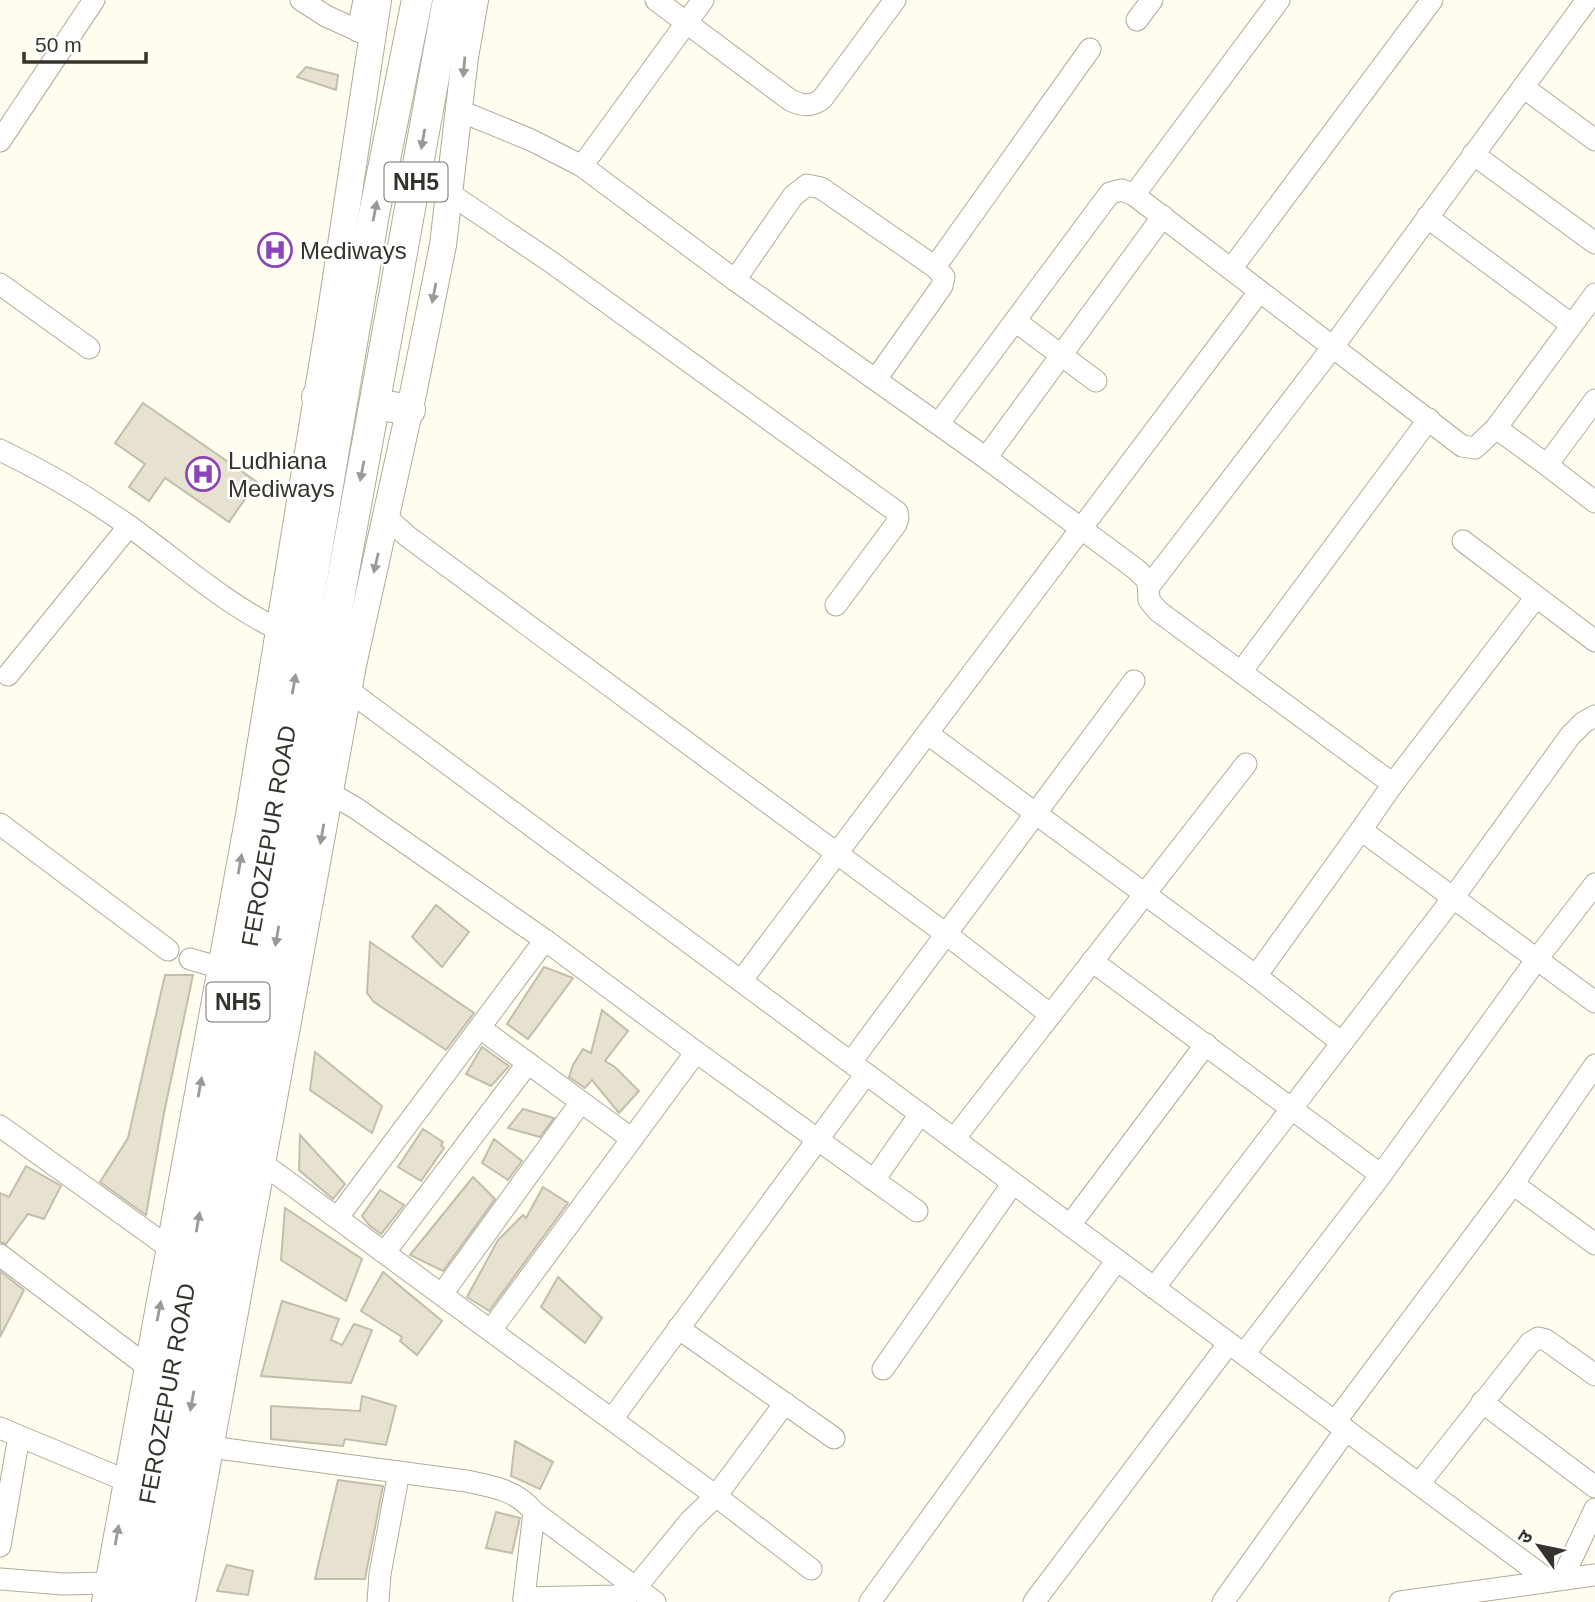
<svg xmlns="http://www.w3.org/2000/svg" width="1595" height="1602" font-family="Arial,'Noto Sans Devanagari',sans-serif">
  <rect width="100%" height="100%" fill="#fffcf0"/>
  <g fill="#e7e2cf" stroke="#c3beac" stroke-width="2">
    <polygon points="306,67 338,75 336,90 297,77"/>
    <polygon points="143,403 257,482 229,522 165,478 149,501 129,487 145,464 115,443"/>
    <polygon points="436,905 469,932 442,967 412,937"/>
    <polygon points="370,942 474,1013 446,1050 374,1002 367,993"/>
    <polygon points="544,967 573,978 528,1039 507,1024"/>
    <polygon points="165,975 193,975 164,1113 146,1215 100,1182 128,1138"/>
    <polygon points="602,1010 628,1031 605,1061 615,1067 639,1091 619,1113 592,1080 585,1088 569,1077 573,1065 583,1049 591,1053"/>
    <polygon points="482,1047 509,1066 491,1086 466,1074"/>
    <polygon points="315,1052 382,1106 372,1133 310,1090"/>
    <polygon points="523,1109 554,1118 540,1137 508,1128"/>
    <polygon points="423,1129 443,1142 441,1145 444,1148 421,1181 398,1167"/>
    <polygon points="300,1135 345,1184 333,1199 299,1170"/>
    <polygon points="494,1139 522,1161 508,1180 482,1163"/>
    <polygon points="26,1166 61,1186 44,1219 28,1214 6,1244 0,1242 0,1193 9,1197"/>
    <polygon points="473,1177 495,1199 443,1271 410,1255"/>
    <polygon points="543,1187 568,1203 489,1311 467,1297 498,1240 523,1215 526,1218"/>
    <polygon points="380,1190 404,1205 381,1234 369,1225 362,1216"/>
    <polygon points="285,1208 362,1259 346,1301 281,1260"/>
    <polygon points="0,1271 24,1290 0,1337"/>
    <polygon points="383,1272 442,1321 417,1355 400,1341 402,1337 361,1311"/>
    <polygon points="558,1277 602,1318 585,1343 541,1307"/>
    <polygon points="282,1301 339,1319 331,1340 342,1345 354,1324 372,1330 351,1383 261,1376"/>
    <polygon points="362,1396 396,1406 386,1445 345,1439 343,1446 271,1439 271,1406 360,1411"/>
    <polygon points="515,1441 553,1462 540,1489 511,1476"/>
    <polygon points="338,1480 383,1486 365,1579 315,1579"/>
    <polygon points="496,1512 520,1518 512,1553 486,1548"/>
    <polygon points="227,1565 253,1571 248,1595 217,1591"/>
  </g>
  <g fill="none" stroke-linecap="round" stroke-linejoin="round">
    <g stroke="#b0ab99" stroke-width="23">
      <g id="minor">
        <polyline points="301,0 326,16 372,37"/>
        <path d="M 656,0 L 790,100 C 802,106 811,107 822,99 L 895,0"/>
        <polyline points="1279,0 1134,195 1462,446 1475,448 1496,428 1595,294"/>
        <polyline points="1137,20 1152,0"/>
        <polyline points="358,31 364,0"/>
        <polyline points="1523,87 1595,140"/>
        <polyline points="458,110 531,140 582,166 735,280 986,458 1137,570 1148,581 1149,600 1158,611 1393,784 1361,830 1595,1002"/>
        <polyline points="0,141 94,0"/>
        <polyline points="1473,154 1595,243"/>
        <polyline points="582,166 703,0"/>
        <polyline points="449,193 551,262 897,512 898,518 896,524 836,605"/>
        <polyline points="1427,217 1572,325"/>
        <polyline points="935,267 1090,49"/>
        <polyline points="1231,269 1432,0"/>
        <polyline points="735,280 793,196 807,185 821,188 935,267 944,277 942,286 876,379"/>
        <polyline points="0,284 89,348"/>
        <polyline points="1259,292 741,981 1548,1580"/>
        <polyline points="1015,321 1096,381"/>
        <polyline points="939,423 1110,193 1122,190 1134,195"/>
        <polyline points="1496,428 1547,465 1595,400"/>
        <path d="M 0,450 C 46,472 88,497 129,526 C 179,562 224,603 279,630"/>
        <polyline points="986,458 1163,216"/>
        <polyline points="1547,465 1595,502"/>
        <polyline points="386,517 407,536 946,934 1051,1015"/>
        <polyline points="1463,541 1595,641"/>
        <polyline points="1150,585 1332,348 1587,0"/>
        <polyline points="1241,672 1429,419"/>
        <polyline points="8,675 129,526"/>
        <polyline points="348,690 741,981"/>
        <polyline points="928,734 1256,976 1342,1043"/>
        <polyline points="1393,784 1536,597"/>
        <polyline points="330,793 357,809 545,940 696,1052 491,1330"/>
        <polyline points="0,824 168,950"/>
        <polyline points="190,959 221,968"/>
        <polyline points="1092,961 1381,1175"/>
        <polyline points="1256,976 1361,830"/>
        <polyline points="480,1028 632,1139"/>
        <polyline points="696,1052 917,1211"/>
        <polyline points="851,1062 1134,681"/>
        <polyline points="0,1126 171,1249"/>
        <polyline points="954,1139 1246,764"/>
        <polyline points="262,1163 716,1496 811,1569"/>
        <polyline points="874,1180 920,1114"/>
        <polyline points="1513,1184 1595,1244"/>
        <polyline points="338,1217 545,940"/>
        <polyline points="1070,1225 1206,1044"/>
        <polyline points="385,1252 528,1063"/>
        <polyline points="0,1255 148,1367"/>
        <polyline points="1154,1288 1453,898 1570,736 1584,722 1595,716"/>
        <polyline points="442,1294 581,1102"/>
        <polyline points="678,1328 834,1438"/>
        <polyline points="1244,1354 1381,1175 1537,959 1595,884"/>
        <polyline points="883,1369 1013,1183"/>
        <polyline points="1482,1402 1595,1487"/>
        <polyline points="612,1419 866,1074"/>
        <polyline points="1335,1422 1513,1184 1595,1065"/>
        <polyline points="0,1428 127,1481"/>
        <path d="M 210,1447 L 466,1481 C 491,1486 517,1490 534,1512 L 524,1598"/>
        <polyline points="1419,1484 1530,1343 1538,1338 1546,1340 1595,1375"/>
        <polyline points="534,1512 655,1602"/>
        <polyline points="0,1546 19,1436"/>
        <polyline points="0,1579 63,1584 108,1583"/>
        <polyline points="1562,1579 1595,1509"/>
        <polyline points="378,1602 380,1574 399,1472"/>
        <polyline points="524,1602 524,1598 614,1596 632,1592 690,1521 716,1496 785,1403"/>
        <polyline points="870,1602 1117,1260"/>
        <polyline points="1034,1602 1229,1343"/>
        <polyline points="1223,1602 1346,1430"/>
        <polyline points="1400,1602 1595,1575"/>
      </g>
    </g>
    <g stroke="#b0ab99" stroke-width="28">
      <g id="major">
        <polyline points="105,1602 249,815 331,311 378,0"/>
        <polyline points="182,1602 353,665 413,394 443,245 465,57 475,0"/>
      </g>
    </g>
    <g stroke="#b0ab99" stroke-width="32">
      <g id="highway">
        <polyline points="317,397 342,400"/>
        <polyline points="375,404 410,410"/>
        <path id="s1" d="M 128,1602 L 263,868 L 374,214 L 417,0"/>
        <polyline points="156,1602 448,0"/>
      </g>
    </g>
    <use href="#minor" stroke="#fff" stroke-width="21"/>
    <use href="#major" stroke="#fff" stroke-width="26"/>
    <use href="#highway" stroke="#fff" stroke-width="30"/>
  </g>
  <defs><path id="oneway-solid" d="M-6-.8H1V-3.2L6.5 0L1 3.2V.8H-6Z" transform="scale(1.75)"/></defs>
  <g fill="#9a9995">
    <use href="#oneway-solid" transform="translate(464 67) rotate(95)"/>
    <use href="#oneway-solid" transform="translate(423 139) rotate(100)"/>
    <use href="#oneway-solid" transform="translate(375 211) rotate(-79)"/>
    <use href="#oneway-solid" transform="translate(434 293) rotate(101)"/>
    <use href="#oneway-solid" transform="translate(362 471) rotate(101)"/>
    <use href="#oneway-solid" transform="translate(376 563) rotate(103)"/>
    <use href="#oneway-solid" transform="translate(294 684) rotate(-80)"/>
    <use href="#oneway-solid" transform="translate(322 834) rotate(100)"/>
    <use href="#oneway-solid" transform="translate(240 864) rotate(-80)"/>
    <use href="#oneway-solid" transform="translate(277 936) rotate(100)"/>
    <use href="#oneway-solid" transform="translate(200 1087) rotate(-80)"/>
    <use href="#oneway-solid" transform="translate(198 1222) rotate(-80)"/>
    <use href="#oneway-solid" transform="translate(159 1311) rotate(-79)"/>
    <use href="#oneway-solid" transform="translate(192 1401) rotate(100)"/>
    <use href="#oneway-solid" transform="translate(117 1535) rotate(-80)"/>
  </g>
  <defs>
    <g id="hospital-ring" transform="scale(1.75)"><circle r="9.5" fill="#fff" stroke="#8b44b7" stroke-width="1.5"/><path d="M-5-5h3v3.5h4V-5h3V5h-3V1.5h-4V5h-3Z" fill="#8b44b7"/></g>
  </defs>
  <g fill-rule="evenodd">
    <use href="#hospital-ring" x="275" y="250"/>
    <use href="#hospital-ring" x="203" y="474"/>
  </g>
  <g text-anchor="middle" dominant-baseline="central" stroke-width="5" stroke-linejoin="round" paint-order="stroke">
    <g fill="#fff" stroke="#72706b" stroke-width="2">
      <rect x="384.5" y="162.5" width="63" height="39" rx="5"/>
      <rect x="206.5" y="982.5" width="63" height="39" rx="5"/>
    </g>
    <g font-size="23" font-weight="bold" fill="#35332b">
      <text x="416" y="182">NH5</text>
      <text x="238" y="1002">NH5</text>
    </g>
    <g font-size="24" fill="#35332b" stroke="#fff" text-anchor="start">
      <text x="300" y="250">Mediways</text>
      <text x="228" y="460">Ludhiana<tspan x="228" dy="28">Mediways</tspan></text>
    </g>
    <g font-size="24" fill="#35332b" stroke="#fff">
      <text stroke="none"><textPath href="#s1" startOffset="779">FEROZEPUR ROAD</textPath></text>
      <text stroke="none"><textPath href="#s1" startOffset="212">FEROZEPUR ROAD</textPath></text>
    </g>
  </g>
  <g transform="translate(1539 1546) rotate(303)" stroke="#ffffff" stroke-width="5" paint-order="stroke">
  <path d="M0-5L12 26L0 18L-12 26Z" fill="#35332b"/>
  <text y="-10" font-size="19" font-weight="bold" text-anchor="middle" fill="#35332b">उ</text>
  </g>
  <path d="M24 52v10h122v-10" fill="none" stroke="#35332b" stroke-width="3.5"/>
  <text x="35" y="52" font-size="21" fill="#35332b" stroke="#ffffff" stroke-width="5" paint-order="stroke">50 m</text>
</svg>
